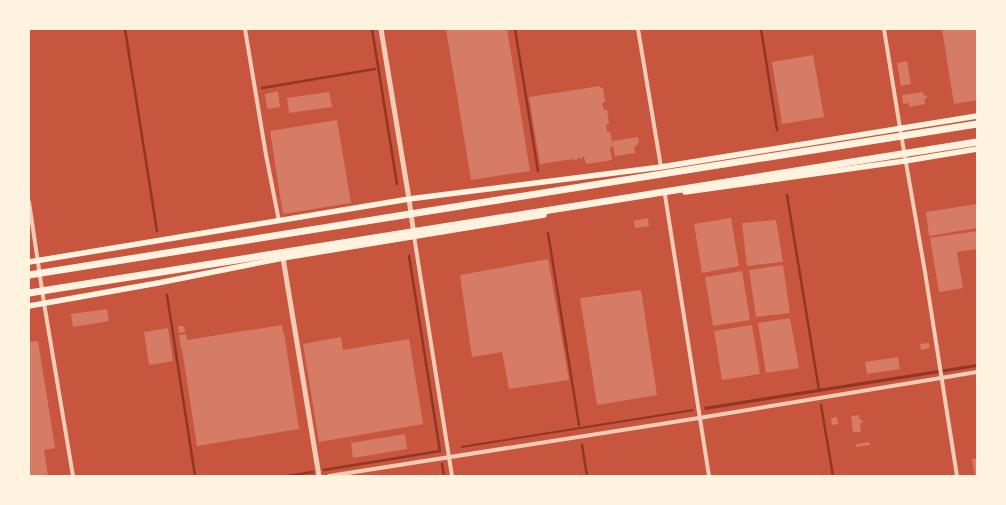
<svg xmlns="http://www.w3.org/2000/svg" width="1006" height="505" font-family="Mulish,sans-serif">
  <rect width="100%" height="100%" fill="#c8553d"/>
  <g fill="#8f3625">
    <polygon points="977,364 977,367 705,410 704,407"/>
    <polygon points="693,409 694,411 461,448 461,446"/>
  </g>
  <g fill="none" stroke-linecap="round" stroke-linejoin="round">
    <g stroke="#8f3625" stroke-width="2.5">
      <polyline points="125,29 157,231"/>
      <polyline points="372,29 397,184"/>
      <polyline points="515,29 538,171"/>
      <polyline points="761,29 777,130"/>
      <polyline points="262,88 375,69"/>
      <polyline points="787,195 819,390"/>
      <polyline points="548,233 579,425"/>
      <polyline points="167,295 195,476"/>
      <polyline points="821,405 833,476"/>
      <polyline points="582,445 587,476"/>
      <polyline points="442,464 444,476"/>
      <polyline points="324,470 440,451 409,256"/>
      <polyline points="287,476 313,472"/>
    </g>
  </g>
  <g fill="#d67c66">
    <polygon points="446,29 507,29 530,171 471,180"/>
    <polygon points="942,29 977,29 977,100 954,104"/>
    <polygon points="813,55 824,117 782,124 772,62"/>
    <polygon points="907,61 911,84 901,86 897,63"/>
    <polygon points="600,86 600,88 603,87 605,102 602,103 604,110 607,110 609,124 606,125 607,132 610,132 613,147 610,147 612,160 586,164 584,157 582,157 582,159 580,159 580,158 577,158 577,160 573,160 573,159 540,164 529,97"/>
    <polygon points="278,91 280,107 267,109 265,94"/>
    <polygon points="329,92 332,107 289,113 287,98"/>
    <polygon points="923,92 924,96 927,95 927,98 924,99 925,104 909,107 909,103 903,104 902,95"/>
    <polygon points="337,120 351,203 283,214 270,131"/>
    <polygon points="638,137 639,142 634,148 635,153 615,156 612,141"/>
    <polygon points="977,204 977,228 929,236 926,212"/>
    <polygon points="648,218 649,226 635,228 634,221"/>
    <polygon points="731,218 739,266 702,273 694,224"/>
    <polygon points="776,220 783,262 747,266 742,223"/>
    <polygon points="977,231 977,249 957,252 963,288 939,292 930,238"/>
    <polygon points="548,259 569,380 509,389 502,352 472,357 460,275"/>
    <polygon points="783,265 790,313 756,317 749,270"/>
    <polygon points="742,271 750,320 713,326 705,277"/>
    <polygon points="641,290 657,395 597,405 580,298"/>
    <polygon points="107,309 109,321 73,327 71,314"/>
    <polygon points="790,318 799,368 766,373 758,323"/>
    <polygon points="282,325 283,333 284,333 299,429 197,446 182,349 181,349 179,335 186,334 187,340"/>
    <polygon points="752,325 760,374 722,380 714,331"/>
    <polygon points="178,326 184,326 185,332 179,333"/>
    <polygon points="168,328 173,361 149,365 144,332"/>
    <polygon points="341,337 343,350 409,339 423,424 319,442 303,344"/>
    <polygon points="38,341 55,448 44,450 48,476 29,476 29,342"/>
    <polygon points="929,343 930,348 921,350 920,344"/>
    <polygon points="898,357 900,369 867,374 865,362"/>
    <polygon points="859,415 860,420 862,420 863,423 860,423 861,432 853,432 851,416"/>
    <polygon points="837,417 838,424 832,425 831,418"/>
    <polygon points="405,434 407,449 353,458 351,443"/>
    <polygon points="870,442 870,445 856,447 856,444"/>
    <polygon points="972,459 977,459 977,476 975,476"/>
  </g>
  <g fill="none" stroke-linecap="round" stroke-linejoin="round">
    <g stroke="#f1ccb7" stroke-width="4">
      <polyline points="245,29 266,155 279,221"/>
      <polyline points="638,29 661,167"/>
      <polyline points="884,29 900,128 925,272 957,476"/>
      <polyline points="665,195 709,476"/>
      <polyline points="29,202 44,303 73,476"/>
      <polyline points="414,236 452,476"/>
      <polyline points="329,476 699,418 977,372"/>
    </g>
    <g stroke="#f1ccb7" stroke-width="5">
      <polyline points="381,29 409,199 414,235"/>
      <polyline points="283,258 319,476"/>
    </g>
    <g stroke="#fff3e0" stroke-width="5.5">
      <polyline points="685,192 905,161 977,149"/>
      <polyline points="29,262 409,199 661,167 977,116"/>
      <polyline points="29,306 158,283 283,258 544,215"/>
    </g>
    <g stroke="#fff3e0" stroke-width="7">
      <polyline points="29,275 429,211 977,124"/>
      <polyline points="29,293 977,142"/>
    </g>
  </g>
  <rect width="1006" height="505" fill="none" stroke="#fff3e0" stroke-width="60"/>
</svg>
